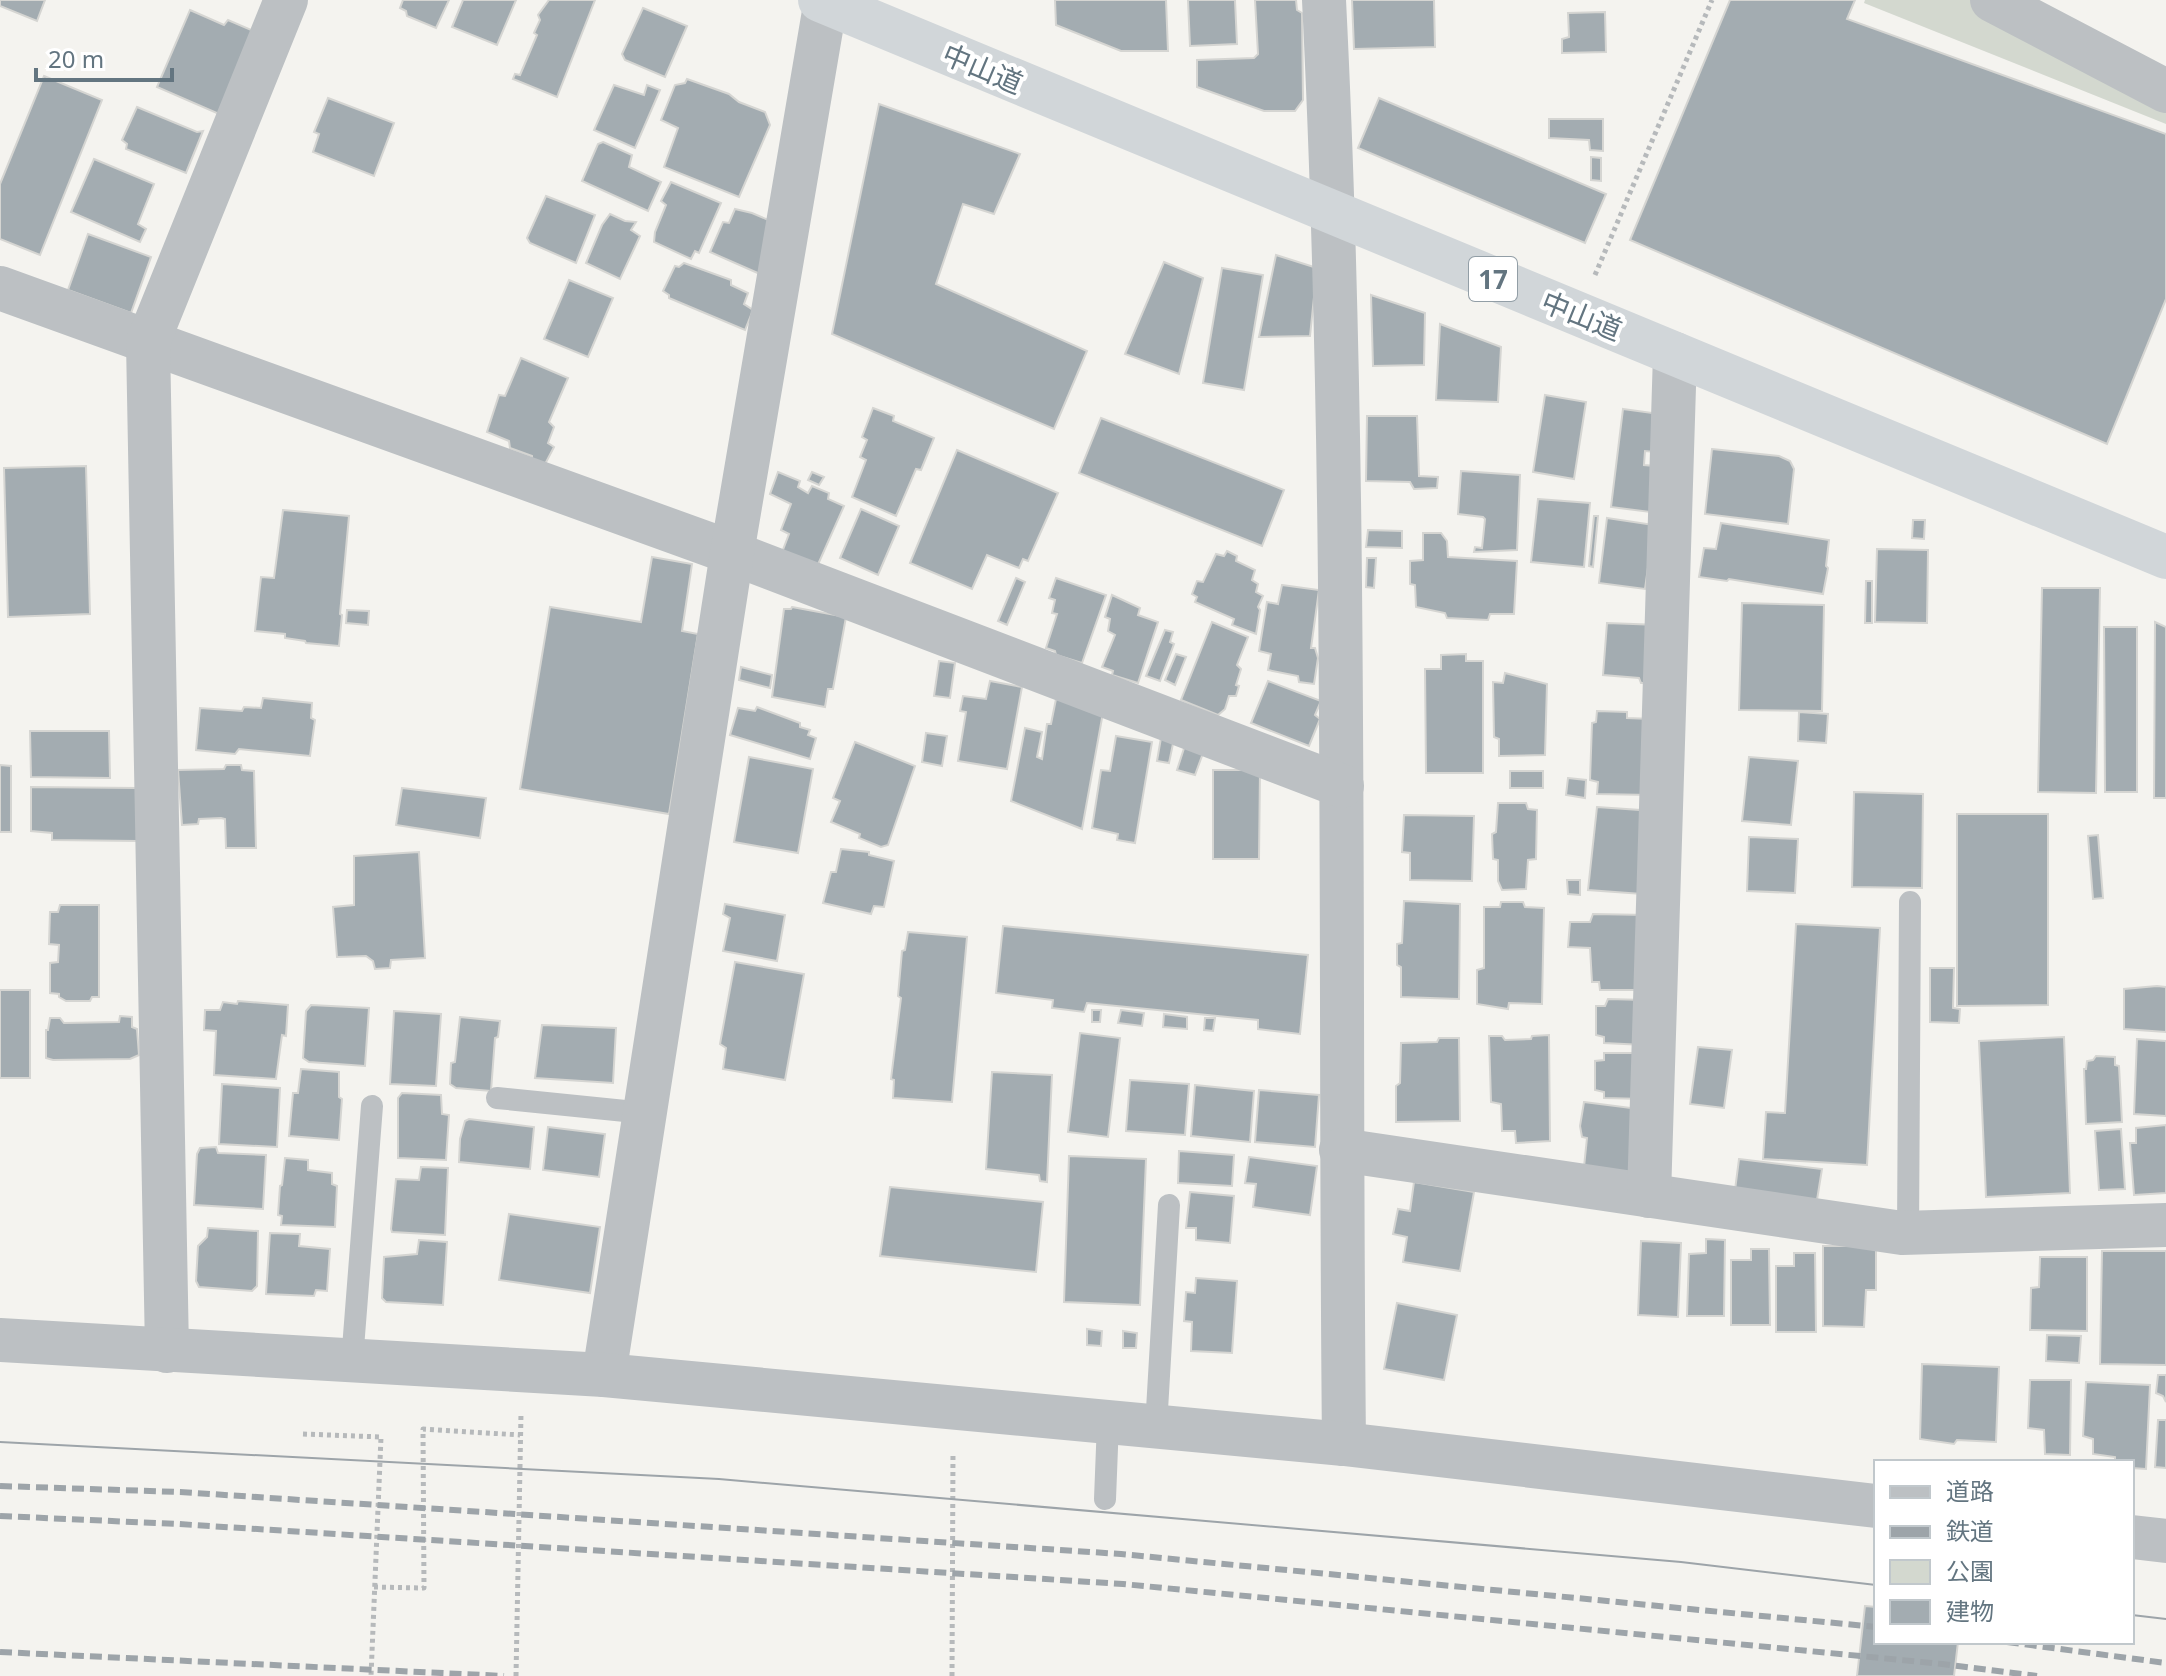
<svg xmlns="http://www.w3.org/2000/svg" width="2166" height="1676" font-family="'Noto Sans','Noto Sans JP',sans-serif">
  <rect width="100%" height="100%" fill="#f4f3ef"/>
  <polygon fill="#d3d8cf" points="1865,0 1971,0 2166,99 2166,124 1864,3"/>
  <g fill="#a3acb1" stroke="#d5d5d2" stroke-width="2">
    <polygon points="0,0 45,0 37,21 0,6"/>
    <polygon points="403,0 449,0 436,28 407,16 406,11 400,8"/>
    <polygon points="463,0 516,0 497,45 452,27"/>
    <polygon points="549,0 595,0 557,97 513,79 515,74 520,75 537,35 534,33 540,20 538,15"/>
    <polygon points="1055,0 1166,0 1168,51 1121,51 1056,25"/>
    <polygon points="1188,0 1235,0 1237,44 1190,46"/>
    <polygon points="1255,0 1296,0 1297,10 1302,13 1303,100 1295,111 1264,111 1197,87 1197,60 1254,58 1258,54"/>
    <polygon points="1352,0 1434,0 1435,47 1354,49"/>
    <polygon points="1730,0 1855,0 1847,19 2166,134 2166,299 2107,444 1630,240"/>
    <polygon points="643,8 687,26 665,77 625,60 622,54"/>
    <polygon points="190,10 224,25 228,20 256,32 219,114 157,87"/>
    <polygon points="1605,12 1606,52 1562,53 1562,39 1569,37 1568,13"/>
    <polygon points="44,76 102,100 40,255 0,239 0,184"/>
    <polygon points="687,79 729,94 739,102 765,112 770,125 739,197 664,167 678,128 661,120 675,85 685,83"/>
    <polygon points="614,85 644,95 647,85 660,90 635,148 594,130"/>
    <polygon points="328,98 394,123 374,176 313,152 319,134 314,132"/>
    <polygon points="1379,98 1606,194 1585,243 1358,148"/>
    <polygon points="879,104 1020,154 994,214 963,204 936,284 1087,351 1054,429 832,334"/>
    <polygon points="137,107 197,132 203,131 186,173 126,149 127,144 122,140"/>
    <polygon points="1549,119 1603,119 1603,151 1590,150 1589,140 1549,138"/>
    <polygon points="603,142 632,155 629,167 661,182 648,211 582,181 598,144"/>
    <polygon points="1591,157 1601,158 1601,181 1591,180"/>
    <polygon points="94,159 154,184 138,224 146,229 140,242 71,212"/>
    <polygon points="671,182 721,203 699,253 695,251 691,259 654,242 655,232 666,205 661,201"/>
    <polygon points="546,196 595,215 576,263 530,243 527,238"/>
    <polygon points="735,209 752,213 773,222 760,274 710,252 723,222 729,223"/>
    <polygon points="610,214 625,221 636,222 631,230 640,236 620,279 586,263 602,225"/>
    <polygon points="88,234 151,257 131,313 68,290"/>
    <polygon points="1276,255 1317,268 1310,336 1259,337"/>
    <polygon points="1164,262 1203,278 1179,374 1125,354"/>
    <polygon points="684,263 731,280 731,285 748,293 744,304 753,310 745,330 669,298 669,295 663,291 675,266 679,267"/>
    <polygon points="1222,268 1263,275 1244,390 1203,383"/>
    <polygon points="569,280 613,298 588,357 544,339"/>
    <polygon points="1371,295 1425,313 1424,365 1373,366"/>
    <polygon points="1440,324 1501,347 1498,402 1436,400"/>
    <polygon points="521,358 568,378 549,422 554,427 548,443 554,447 544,466 532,462 532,456 510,448 509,441 487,432 499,395 505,396"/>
    <polygon points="1545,395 1586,402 1574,479 1533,472"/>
    <polygon points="873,408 894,416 893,421 934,438 921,470 916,469 896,516 852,497 866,460 860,457 867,440 862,437"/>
    <polygon points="1623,409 1660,414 1655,452 1645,451 1644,465 1655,466 1650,512 1611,507"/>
    <polygon points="1367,416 1417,416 1419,476 1438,477 1437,488 1414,489 1410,482 1366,481"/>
    <polygon points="1101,418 1284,490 1262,546 1079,473"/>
    <polygon points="1712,449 1779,456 1790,461 1794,469 1788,524 1705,514"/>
    <polygon points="957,450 1058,493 1028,561 1023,559 1019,568 987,555 972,589 910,563"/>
    <polygon points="86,466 90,614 8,617 4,468"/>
    <polygon points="1461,471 1520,475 1517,550 1474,552 1475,547 1482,548 1485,519 1483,517 1458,514"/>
    <polygon points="778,472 800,481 798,487 808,493 812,486 829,493 828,499 844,506 816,569 781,555 789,534 781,530 791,504 770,494"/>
    <polygon points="812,472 824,477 819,485 808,480"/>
    <polygon points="1538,499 1590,503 1584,567 1531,562"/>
    <polygon points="861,509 899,526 878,575 840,558"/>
    <polygon points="283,510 349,516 340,614 342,615 339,646 306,643 305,641 285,638 285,634 255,631 261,577 274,578"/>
    <polygon points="1594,516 1598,516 1593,567 1589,566"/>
    <polygon points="1607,518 1654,525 1645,589 1599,583"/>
    <polygon points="1913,520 1925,520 1924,539 1912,538"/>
    <polygon points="1721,523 1829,540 1826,566 1828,568 1823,594 1729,579 1727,581 1699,577 1704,548 1716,549"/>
    <polygon points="1368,530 1402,531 1402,548 1366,547"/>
    <polygon points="1423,533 1441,533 1447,541 1448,557 1517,561 1514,614 1490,614 1488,620 1447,618 1445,613 1416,607 1415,585 1410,584 1410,561 1423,560"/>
    <polygon points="1877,549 1928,550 1927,623 1875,622"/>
    <polygon points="1227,551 1237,556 1236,561 1255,570 1252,580 1258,584 1256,592 1263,596 1258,607 1260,610 1256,634 1232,625 1234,619 1195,602 1197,597 1192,594 1197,581 1203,582 1216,554 1224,556"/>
    <polygon points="652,557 692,564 682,631 698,634 669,814 520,789 550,607 641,622"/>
    <polygon points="1367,558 1376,558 1374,588 1366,587"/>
    <polygon points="1016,578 1025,582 1007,625 998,621"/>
    <polygon points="1056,578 1106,595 1082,663 1056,655 1055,651 1046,648 1057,614 1052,613 1055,600 1049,598"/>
    <polygon points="1866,581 1872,581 1872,623 1865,623"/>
    <polygon points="1282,585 1319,590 1311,648 1315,648 1318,658 1314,684 1299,682 1298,676 1268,670 1271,654 1259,651 1267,602 1278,604"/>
    <polygon points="2042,588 2100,588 2096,793 2038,792"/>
    <polygon points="1112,595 1140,608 1138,615 1158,622 1138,683 1112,675 1113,671 1102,667 1115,635 1108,631 1110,619 1105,617"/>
    <polygon points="1742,603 1824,605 1822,711 1739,710"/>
    <polygon points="792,607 846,617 833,689 828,689 825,707 772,697 784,609 791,609"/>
    <polygon points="347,610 369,611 368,625 346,623"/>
    <polygon points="1212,622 1248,637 1237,665 1241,669 1236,685 1239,686 1236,696 1229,696 1225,709 1218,715 1181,700"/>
    <polygon points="2155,622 2166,627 2166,798 2154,798"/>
    <polygon points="1607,623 1659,625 1657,683 1641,683 1639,678 1603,675"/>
    <polygon points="2104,627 2137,627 2137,792 2105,792"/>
    <polygon points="1165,630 1173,632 1170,642 1174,644 1160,681 1146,676"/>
    <polygon points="1176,654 1186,657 1175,685 1165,680"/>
    <polygon points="1466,654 1466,661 1483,661 1483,773 1426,773 1425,669 1441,669 1441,655"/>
    <polygon points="939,661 955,663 950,698 934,696"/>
    <polygon points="741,667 772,675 770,688 739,680"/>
    <polygon points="1505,673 1547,684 1545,755 1499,756 1499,739 1494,737 1493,682 1503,683"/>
    <polygon points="990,681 1022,687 1007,769 958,761 966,712 960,711 963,696 986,699"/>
    <polygon points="1268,681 1321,701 1315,715 1320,719 1309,746 1251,723"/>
    <polygon points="263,698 312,703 311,718 315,720 310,756 239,749 235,754 196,750 200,708 242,711 244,707 261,708"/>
    <polygon points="1056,699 1104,707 1082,829 1011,801 1025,728 1042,732 1037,757 1042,759 1047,724 1051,724"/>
    <polygon points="757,707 800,723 800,727 810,730 808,735 816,738 810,759 730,735 738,708 755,711"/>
    <polygon points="1597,711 1627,712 1627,718 1652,719 1650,795 1597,794 1598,782 1590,780 1592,723 1596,722"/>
    <polygon points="1799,712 1828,714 1826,743 1798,741"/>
    <polygon points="30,731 109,731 110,778 31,777"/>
    <polygon points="1162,732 1175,734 1169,763 1157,761"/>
    <polygon points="926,733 947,736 942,766 922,762"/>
    <polygon points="1116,736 1152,742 1135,843 1117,840 1118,834 1092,828 1101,770 1110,771"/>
    <polygon points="1187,739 1206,745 1195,775 1177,770"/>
    <polygon points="855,742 915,766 888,845 881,847 859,838 860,834 831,822 840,801 833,798"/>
    <polygon points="749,757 813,769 798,853 734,842"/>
    <polygon points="1749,757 1798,761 1791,825 1742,821"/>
    <polygon points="0,765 11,766 11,832 0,832"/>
    <polygon points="226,765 241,765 242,770 254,771 256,848 226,848 225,819 221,818 199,819 198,824 182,825 178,770 224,769"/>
    <polygon points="1213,770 1260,770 1259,859 1213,859"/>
    <rect x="1510" y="771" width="33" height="17"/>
    <polygon points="1568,778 1586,780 1585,798 1566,795"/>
    <polygon points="31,787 137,788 137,841 52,840 52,833 31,831"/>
    <polygon points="402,788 486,798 480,838 396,825"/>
    <polygon points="1854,792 1923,794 1922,888 1852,887"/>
    <polygon points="1498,803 1526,803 1528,809 1537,810 1536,859 1528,860 1526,889 1502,890 1498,881 1498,860 1493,859 1492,834 1496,832"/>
    <polygon points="1597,807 1640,810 1642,894 1588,890"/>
    <polygon points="1957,814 2048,814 2048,1005 1957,1006"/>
    <polygon points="1404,815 1474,816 1472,881 1410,880 1410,853 1402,852"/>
    <polygon points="2098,835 2103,898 2093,899 2088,836"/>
    <polygon points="1749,837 1798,839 1795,893 1747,891"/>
    <polygon points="841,849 869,852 869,855 894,861 884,907 874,906 871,914 823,903 831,872 836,872"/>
    <polygon points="419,852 425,958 391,960 390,968 375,969 373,961 366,956 337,957 333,907 354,905 354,856"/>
    <polygon points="1567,880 1580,880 1580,895 1568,894"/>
    <polygon points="1404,901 1460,904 1459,999 1401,997 1401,967 1397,965 1397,944 1402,943"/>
    <polygon points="1501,902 1523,902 1525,907 1544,908 1542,1004 1509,1003 1508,1009 1477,1004 1477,970 1484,968 1484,907 1500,907"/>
    <polygon points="725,904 785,915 777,961 723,951 730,918 723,914"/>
    <polygon points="60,905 99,905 99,997 92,997 90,1001 66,1001 59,997 59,994 50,993 50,963 58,962 59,945 49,944 50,912 58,912"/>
    <polygon points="1593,914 1647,915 1647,990 1600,990 1599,982 1592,982 1590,948 1568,947 1570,922 1590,922"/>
    <polygon points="1796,924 1880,928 1867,1165 1763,1159 1766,1112 1785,1113"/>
    <polygon points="1003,926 1308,955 1300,1034 1258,1029 1258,1020 1087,1003 1084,1012 1052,1008 1053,1000 996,993"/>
    <polygon points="908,932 967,937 952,1102 893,1098 894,1080 891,1079 901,998 898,996 902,951 905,950"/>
    <polygon points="735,962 804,974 785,1080 723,1069 726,1048 720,1044"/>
    <polygon points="1930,968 1954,968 1953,1008 1960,1009 1959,1023 1930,1022"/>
    <polygon points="2157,986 2166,987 2166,1032 2124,1029 2124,989"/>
    <rect x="0" y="990" width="30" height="88"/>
    <polygon points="1608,999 1645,1000 1644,1045 1604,1043 1604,1037 1596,1035 1596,1006 1605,1006"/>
    <polygon points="238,1001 288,1005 286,1036 282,1035 276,1079 214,1075 216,1031 204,1030 205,1010 220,1010 223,1002 237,1004"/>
    <polygon points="311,1005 369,1008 365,1066 309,1062 303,1058 306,1011"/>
    <polygon points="1092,1010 1101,1010 1100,1022 1092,1022"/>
    <polygon points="1121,1010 1144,1013 1142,1026 1118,1023"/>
    <polygon points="394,1011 441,1014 436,1086 390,1084"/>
    <polygon points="1164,1014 1187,1017 1187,1029 1163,1027"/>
    <polygon points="120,1016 132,1017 132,1027 137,1029 139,1055 130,1059 53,1060 46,1058 46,1030 48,1030 50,1018 60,1018 64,1023 119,1022"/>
    <polygon points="460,1017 500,1021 498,1037 495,1038 491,1091 456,1088 450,1084 451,1063 455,1062"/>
    <polygon points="1205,1018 1215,1018 1213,1031 1204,1030"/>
    <polygon points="542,1025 616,1028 613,1083 535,1078"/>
    <polygon points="1080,1033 1120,1038 1108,1137 1068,1132"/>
    <polygon points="1549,1035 1550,1141 1516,1143 1515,1131 1502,1131 1501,1104 1491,1102 1489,1036 1502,1036 1505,1040 1531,1039 1532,1036"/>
    <polygon points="2064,1037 2070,1193 1986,1197 1979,1041"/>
    <polygon points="1439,1038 1459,1038 1460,1121 1396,1122 1396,1086 1400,1083 1401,1043 1437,1042"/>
    <polygon points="2137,1039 2166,1041 2166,1116 2134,1114"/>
    <polygon points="1698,1047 1732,1050 1724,1108 1690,1104"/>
    <polygon points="1604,1053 1644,1053 1644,1099 1604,1098 1604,1092 1595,1090 1595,1061 1604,1060"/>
    <polygon points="2096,1056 2115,1057 2115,1065 2119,1066 2122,1122 2086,1124 2084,1069 2086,1069 2087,1061 2093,1060"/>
    <polygon points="301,1069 339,1072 339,1097 342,1099 339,1140 289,1136 293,1093 298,1093"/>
    <polygon points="992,1072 1052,1075 1047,1182 1040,1181 1039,1175 986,1169"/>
    <polygon points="1130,1080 1189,1084 1185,1135 1126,1131"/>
    <polygon points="222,1084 280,1088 277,1147 219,1144"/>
    <polygon points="1195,1085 1254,1091 1250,1142 1191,1136"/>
    <polygon points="1259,1090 1319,1095 1315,1147 1255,1142"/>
    <polygon points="402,1093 441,1095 442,1114 449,1115 446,1160 398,1158 398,1098"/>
    <polygon points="1584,1102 1647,1110 1637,1175 1584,1167 1587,1138 1582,1137 1580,1126"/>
    <polygon points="469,1119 534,1127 530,1169 459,1162 460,1139 465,1121"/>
    <polygon points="2166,1125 2166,1193 2134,1195 2130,1143 2136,1143 2136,1128"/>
    <polygon points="548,1127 605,1134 599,1177 543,1170"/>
    <polygon points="2121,1129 2125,1189 2099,1190 2095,1131"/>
    <polygon points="216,1147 218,1153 266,1155 263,1209 194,1205 197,1154 200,1148"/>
    <polygon points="1179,1151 1234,1155 1232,1186 1178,1183"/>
    <polygon points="1069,1156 1146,1159 1140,1305 1064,1302"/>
    <polygon points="1249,1157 1317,1166 1310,1215 1253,1207 1256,1184 1245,1183"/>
    <polygon points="285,1158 308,1160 308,1170 332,1173 332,1184 337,1186 335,1227 281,1225 282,1216 278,1215 280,1186 282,1185"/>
    <polygon points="1739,1159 1822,1169 1817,1200 1735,1190"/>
    <polygon points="421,1167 448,1168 445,1235 392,1232 391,1229 396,1179 419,1180"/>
    <polygon points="1414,1182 1474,1192 1460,1271 1403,1262 1407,1237 1393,1234 1398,1209 1410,1211"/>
    <polygon points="890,1187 1043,1202 1036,1272 880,1256"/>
    <polygon points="1190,1192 1234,1196 1230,1243 1196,1240 1196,1228 1186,1228"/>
    <polygon points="509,1214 600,1227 590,1293 499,1280"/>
    <polygon points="208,1228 258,1231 257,1286 252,1291 199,1287 196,1281 198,1246 207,1237"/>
    <polygon points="270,1233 300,1234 299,1246 330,1249 327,1291 316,1290 314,1296 266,1294"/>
    <polygon points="1706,1239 1725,1240 1724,1316 1687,1316 1689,1254 1706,1253"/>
    <polygon points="419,1240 447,1242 443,1305 386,1302 382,1298 384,1257 417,1254"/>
    <polygon points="1641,1241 1681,1243 1678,1317 1638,1315"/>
    <polygon points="1823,1246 1876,1246 1876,1290 1866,1290 1864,1327 1823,1326"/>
    <polygon points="1751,1249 1769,1249 1770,1325 1731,1325 1731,1260 1751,1260"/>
    <polygon points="2102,1251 2166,1251 2166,1365 2100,1364"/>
    <polygon points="1794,1253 1815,1253 1816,1332 1776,1332 1776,1266 1794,1266"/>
    <polygon points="2040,1257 2087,1257 2087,1331 2030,1330 2031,1288 2039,1287"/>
    <polygon points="1196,1278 1237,1281 1232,1353 1191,1351 1192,1322 1184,1321 1186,1292 1195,1293"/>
    <polygon points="1397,1303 1457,1315 1444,1380 1384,1369"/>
    <polygon points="1087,1329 1102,1331 1101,1346 1087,1345"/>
    <polygon points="1123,1331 1137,1333 1136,1348 1123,1348"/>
    <polygon points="2047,1335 2081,1336 2079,1363 2046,1361"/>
    <polygon points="1922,1364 1999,1367 1996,1442 1957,1440 1954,1444 1920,1439"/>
    <polygon points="2158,1375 2166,1375 2166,1402 2163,1396 2156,1393"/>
    <polygon points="2030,1380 2071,1380 2070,1455 2045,1454 2044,1430 2028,1428"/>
    <polygon points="2086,1382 2150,1385 2146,1469 2132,1468 2132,1462 2115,1462 2115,1457 2093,1454 2093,1439 2083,1436"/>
    <polygon points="2158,1420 2166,1420 2166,1468 2155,1467"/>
    <polygon points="1865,1606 1876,1607 1876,1642 1958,1642 1954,1676 1857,1676"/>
  </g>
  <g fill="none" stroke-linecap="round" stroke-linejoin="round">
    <g stroke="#b6b9bb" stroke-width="5" stroke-dasharray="4 4" stroke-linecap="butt">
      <polyline points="1595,275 1712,0"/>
      <polyline points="303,1434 381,1437 371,1676"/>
      <polyline points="374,1587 424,1588 423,1429 520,1435"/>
      <polyline points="516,1676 521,1413"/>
      <polyline points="952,1676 953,1452"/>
    </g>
    <g stroke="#bcc0c3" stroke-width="22">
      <polyline points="497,1098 645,1113"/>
      <polyline points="1908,1233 1910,902"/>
      <polyline points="352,1361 372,1106"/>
      <polyline points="1156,1427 1169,1205"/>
      <polyline points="1105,1499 1108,1422"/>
    </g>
    <g stroke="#bcc0c3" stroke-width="44">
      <path d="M 1324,0 C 1348,481 1339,963 1344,1444"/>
      <polyline points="1992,0 2166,91"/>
      <polyline points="0,288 719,548 1342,786"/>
      <polyline points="1341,1150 1902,1233 2166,1225"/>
      <polyline points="1649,1196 1675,354"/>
      <polyline points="167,1351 148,342 286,0"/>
      <polyline points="604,1375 732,553 826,0"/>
    </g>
    <g stroke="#bcc0c3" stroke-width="44">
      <polyline points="0,1340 604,1375 1344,1444 1876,1506"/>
      <polyline points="2132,1537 2166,1541"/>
    </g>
    <polyline stroke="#d1d6d9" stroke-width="44" points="820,0 2166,557"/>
    <g stroke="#9da4a9" stroke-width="2">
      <polyline points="0,1442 719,1479 1681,1562 1876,1585"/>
      <polyline points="2132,1615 2166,1619"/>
    </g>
    <g stroke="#9da4a9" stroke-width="6" stroke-dasharray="12 6" stroke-linecap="butt">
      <polyline points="0,1486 180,1492 1121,1554 1876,1627"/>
      <polyline points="0,1516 178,1524 1123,1584 1942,1664 2037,1676"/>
      <polyline points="2007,1642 2166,1663"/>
      <polyline points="0,1652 504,1676"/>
    </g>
  </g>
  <g text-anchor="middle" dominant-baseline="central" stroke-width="8" stroke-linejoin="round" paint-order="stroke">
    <rect fill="#fff" stroke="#929ea6" stroke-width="2" x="1469" y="257" width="48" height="44" rx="6"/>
    <g font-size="26" font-weight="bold" fill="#637580">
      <text x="1493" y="279">17</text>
    </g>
    <g font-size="28" fill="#637580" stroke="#fff">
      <text transform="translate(983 68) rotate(23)">中山道</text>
      <text transform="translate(1582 315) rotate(22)">中山道</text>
    </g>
  </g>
  <rect x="1874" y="1460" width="260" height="184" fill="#ffffff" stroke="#c1c8cc" stroke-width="2"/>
  <rect x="1890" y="1486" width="40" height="12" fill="#bcc0c3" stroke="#c1c8cc" stroke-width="2"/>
  <text x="1946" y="1500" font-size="24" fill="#637580">道路</text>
  <rect x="1890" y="1526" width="40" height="12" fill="#9da4a9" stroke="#c1c8cc" stroke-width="2"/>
  <text x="1946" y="1540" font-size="24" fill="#637580">鉄道</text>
  <rect x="1890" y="1560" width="40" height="24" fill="#d3d8cf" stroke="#c1c8cc" stroke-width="2"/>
  <text x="1946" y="1580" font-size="24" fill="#637580">公園</text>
  <rect x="1890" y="1600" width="40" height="24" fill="#a3acb1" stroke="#c1c8cc" stroke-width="2"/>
  <text x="1946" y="1620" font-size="24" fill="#637580">建物</text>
  <path d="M36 68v12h136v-12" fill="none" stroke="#637580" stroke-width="4"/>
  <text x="48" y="68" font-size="24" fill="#637580" stroke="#ffffff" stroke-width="6" paint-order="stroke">20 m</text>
</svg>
